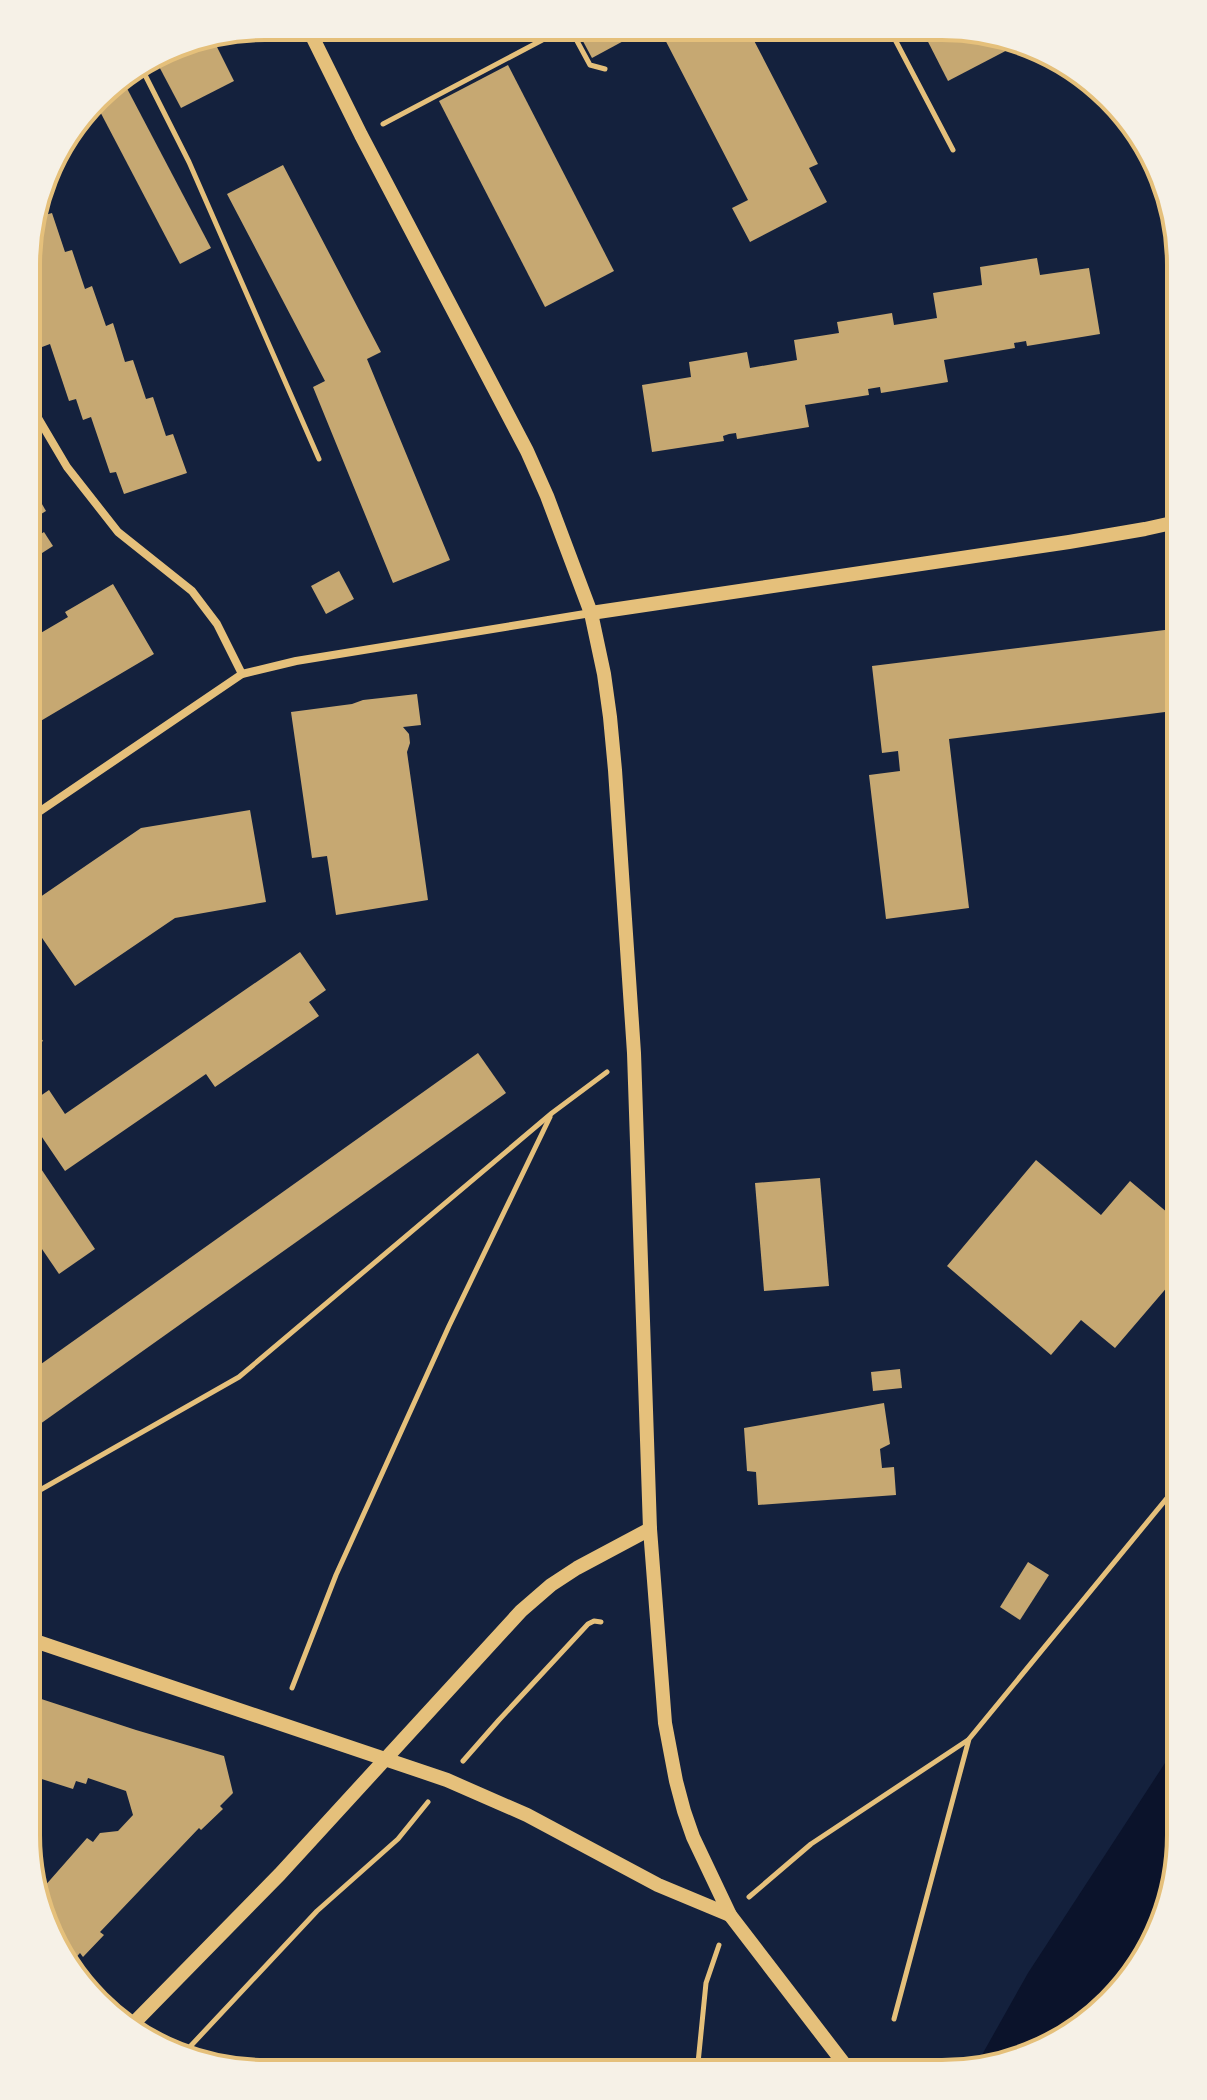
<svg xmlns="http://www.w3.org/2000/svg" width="1207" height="2100" font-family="Poppins,sans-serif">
  <rect width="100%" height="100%" fill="#14213d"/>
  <polygon fill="#0b132b" points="1180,1740 1180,1851 1168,1912 1132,1980 1087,2025 1019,2061 974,2069 1028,1973"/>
  <g fill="#c6a872">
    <polygon points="581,28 624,28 629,38 592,58 577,30"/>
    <polygon points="659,28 748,29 818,164 809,168 827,202 750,242 732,208 748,200"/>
    <polygon points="922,30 988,31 1017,45 948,81"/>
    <polygon points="212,37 234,81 181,108 154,57 174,44"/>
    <polygon points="508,65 614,271 545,307 439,101"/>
    <polygon points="121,77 211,248 180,264 95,102 107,86"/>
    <polygon points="283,165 381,352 367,359 450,560 393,583 313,387 325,381 227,194"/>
    <polygon points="39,198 45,215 52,213 65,252 72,250 85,289 92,286 106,326 113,323 125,362 133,360 146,399 153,397 166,436 173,434 187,473 124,494 116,472 110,473 91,417 83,420 76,399 69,401 50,344 42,347 35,326 28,328 28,235"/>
    <polygon points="1037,258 1040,275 1089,268 1100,334 1027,346 1026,341 1014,343 1015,348 944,360 948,382 881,393 880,387 868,389 869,395 805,405 809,427 737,439 736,433 729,434 723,436 724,441 652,452 642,385 691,377 689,362 747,352 750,368 797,360 794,340 839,333 837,322 892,313 894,325 937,318 933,293 982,285 980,267"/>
    <polygon points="28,480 46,511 28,522"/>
    <polygon points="44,532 53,546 28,562 28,542"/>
    <polygon points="339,571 354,599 326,614 311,586"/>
    <polygon points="113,584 154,654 27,729 27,641 68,617 65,612"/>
    <polygon points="1181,628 1181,710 949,739 969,908 886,919 869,775 900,771 898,751 882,753 872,666"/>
    <polygon points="417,694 421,725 403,727 409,734 410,743 407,752 428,900 336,915 327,856 312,858 291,712 352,704 363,700"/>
    <polygon points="250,810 266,902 175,918 75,986 27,916 27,906 141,828"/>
    <polygon points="300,952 326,990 309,1002 319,1016 215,1087 206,1074 65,1171 27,1115 27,1105 49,1090 65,1114"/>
    <polygon points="27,1018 43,1041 27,1051"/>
    <polygon points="478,1053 506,1093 26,1434 27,1374"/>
    <polygon points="27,1148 95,1249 59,1274 27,1227"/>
    <polygon points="1036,1160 1101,1215 1130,1181 1181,1224 1181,1271 1115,1348 1081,1320 1051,1355 947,1266"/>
    <polygon points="820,1178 829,1286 764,1291 755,1183"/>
    <polygon points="900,1369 902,1388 873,1391 871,1372"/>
    <polygon points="884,1403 890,1444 880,1449 882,1468 894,1467 896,1495 758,1505 756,1472 747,1471 744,1428"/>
    <polygon points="1028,1562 1049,1575 1020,1620 1000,1607"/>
    <polygon points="26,1694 136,1730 224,1756 233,1793 220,1806 223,1809 201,1830 199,1828 100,1932 104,1935 83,1957 80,1953 68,1966 39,1912 36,1896 87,1838 93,1842 100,1833 118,1831 133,1815 126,1791 88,1778 86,1784 76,1781 73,1789 26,1774"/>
  </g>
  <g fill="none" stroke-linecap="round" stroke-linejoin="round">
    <g stroke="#e5c07b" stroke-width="5">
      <polyline points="570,28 590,65 605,69"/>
      <polyline points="890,30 953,150"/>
      <polyline points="140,65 189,162 319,459"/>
      <polyline points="383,124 565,28"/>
      <polyline points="26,1498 239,1377 552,1113 607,1072"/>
      <polyline points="292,1688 336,1575 449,1326 550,1117"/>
      <polyline points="463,1761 499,1720 588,1624 594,1621 601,1622"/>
      <polyline points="749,1897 811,1844 968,1740"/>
      <polyline points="894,2019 969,1739 1181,1481"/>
      <polyline points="185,2052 317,1911 398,1839 428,1802"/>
      <polyline points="697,2073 706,1983 719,1945"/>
    </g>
    <g stroke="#e5c07b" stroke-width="8">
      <polyline points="28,401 67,467 118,532 192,591 217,624 242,674"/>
      <polyline points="27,820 242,674 296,661 591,613"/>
    </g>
    <g stroke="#e5c07b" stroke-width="14">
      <polyline points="307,26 361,135 527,451 547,496 591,613 604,674 610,717 615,770 634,1053 650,1529 665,1723 676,1781 684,1811 693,1837 730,1915 852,2074"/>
      <polyline points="591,613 1069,542 1145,529 1181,521"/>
      <polyline points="26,1638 447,1780 527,1815 658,1885 730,1915"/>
      <polyline points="129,2028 280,1874 521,1611 551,1585 577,1568 650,1529"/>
    </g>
  </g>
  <path d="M0 0H1207V2100H0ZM265 40H942A225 225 0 0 1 1167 265V1835A225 225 0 0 1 942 2060H265A225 225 0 0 1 40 1835V265A225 225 0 0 1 265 40Z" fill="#f6f1e7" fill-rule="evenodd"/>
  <path fill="none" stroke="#e5c07b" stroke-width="4" d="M265 40H942A225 225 0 0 1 1167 265V1835A225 225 0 0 1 942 2060H265A225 225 0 0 1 40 1835V265A225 225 0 0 1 265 40Z"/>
</svg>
